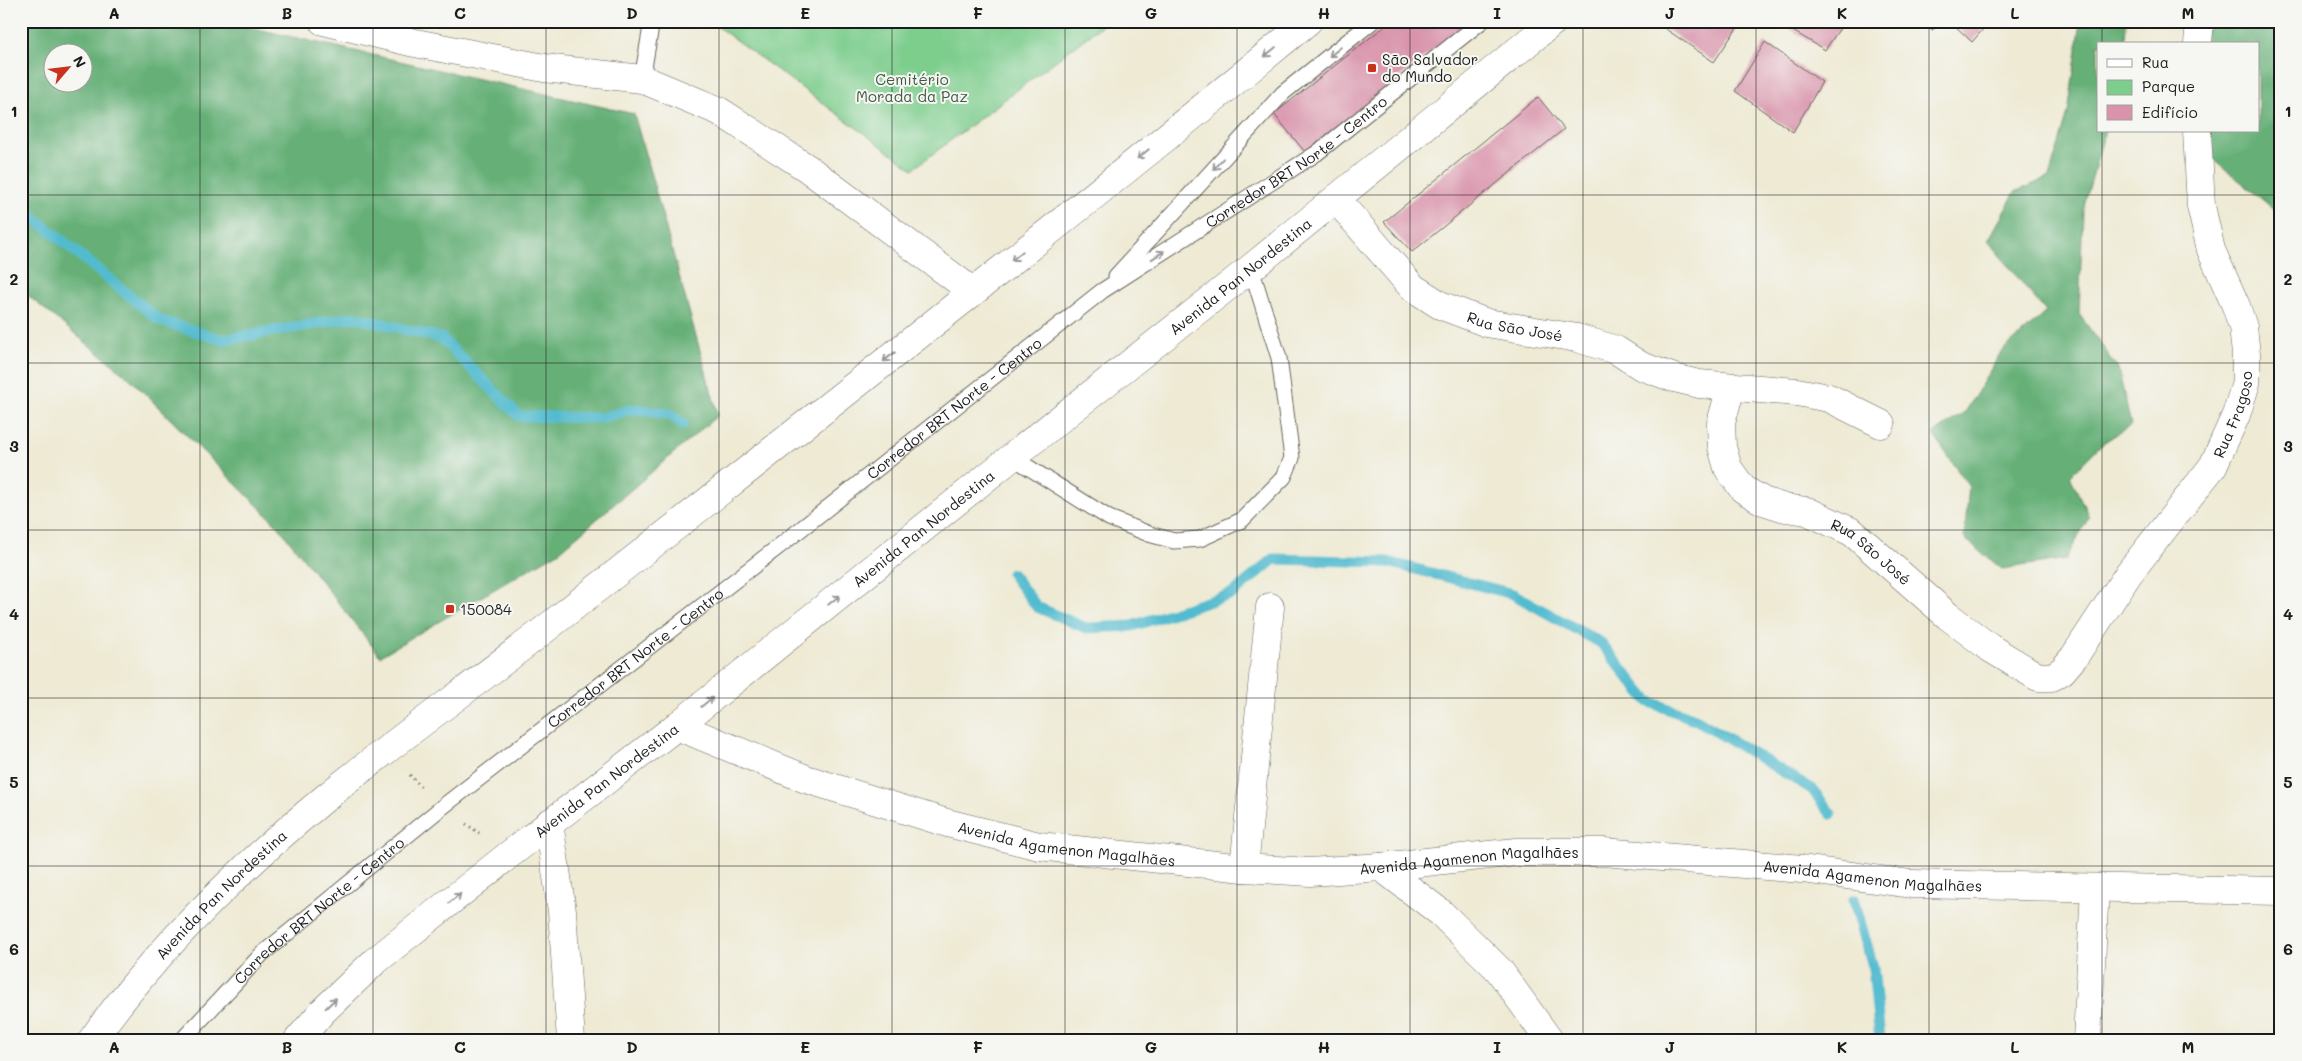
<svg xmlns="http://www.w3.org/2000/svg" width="2302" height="1061" font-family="Mali,sans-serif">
  <rect width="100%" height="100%" fill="#f6f6f2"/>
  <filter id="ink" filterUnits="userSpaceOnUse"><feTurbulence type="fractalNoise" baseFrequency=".02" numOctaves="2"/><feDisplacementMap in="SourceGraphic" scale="10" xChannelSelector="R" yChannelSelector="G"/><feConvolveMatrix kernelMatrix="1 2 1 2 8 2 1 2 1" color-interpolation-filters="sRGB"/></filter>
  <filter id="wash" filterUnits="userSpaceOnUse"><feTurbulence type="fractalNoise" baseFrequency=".0096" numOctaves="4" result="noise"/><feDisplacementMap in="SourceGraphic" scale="20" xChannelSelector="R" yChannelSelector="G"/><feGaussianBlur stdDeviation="1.12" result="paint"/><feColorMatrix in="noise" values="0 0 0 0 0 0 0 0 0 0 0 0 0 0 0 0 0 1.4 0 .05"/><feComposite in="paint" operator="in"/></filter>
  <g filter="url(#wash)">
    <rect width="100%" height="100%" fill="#eeead4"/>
    <polygon fill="#7dcd8d" stroke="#4c7454" points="706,21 1108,21 913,169 711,22"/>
    <g fill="#66b078" stroke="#41664a" fill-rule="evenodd">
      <path d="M 21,21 L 222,21 L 634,114 L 718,415 L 560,551 L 380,656 L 278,526 L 128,377 L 21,290 ZM 52,52 L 82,52 L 82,82 L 52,82 Z"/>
      <polygon points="2081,21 2126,21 2125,44 2098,44 2098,131 2105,131 2083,210 2079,314 2118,368 2131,425 2103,443 2070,476 2089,517 2066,559 2002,569 1964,538 1969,487 1933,434 1966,411 2001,352 2046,312 1988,241 2015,192 2049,177 2068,113"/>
      <polygon points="2199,21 2281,21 2281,232 2275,210 2212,158 2208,131 2258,131 2258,44 2198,44"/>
    </g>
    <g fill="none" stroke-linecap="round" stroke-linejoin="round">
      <g stroke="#52bbcf" stroke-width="11">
        <polyline points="21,207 159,320 223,340 354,317 441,338 519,416 600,418 633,409 669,414 683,424"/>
        <polyline points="1012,574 1037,607 1086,628 1132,626 1232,594 1274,559 1388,562 1513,594 1601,643 1648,701 1697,720 1812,789 1831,814"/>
        <polyline points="1854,900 1873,967 1880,1040"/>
      </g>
    </g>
    <g id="blocks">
      <g fill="#d994ac">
        <polygon points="1391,21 1470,21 1305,152 1274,114"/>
        <polygon points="1654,21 1726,21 1737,28 1714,62"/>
        <polygon points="1776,21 1845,21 1825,50"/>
        <polygon points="1927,21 1945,21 1932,30"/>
        <polygon points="1950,21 1990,21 1972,42"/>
        <polygon points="1765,42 1822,82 1793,132 1735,91"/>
        <polygon points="1538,97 1564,129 1412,252 1384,222"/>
      </g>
    </g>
  </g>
  <g filter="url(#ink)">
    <use href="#blocks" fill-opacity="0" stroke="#66645c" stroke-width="1"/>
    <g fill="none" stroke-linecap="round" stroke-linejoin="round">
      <g stroke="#66645c" stroke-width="17">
        <g id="lane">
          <polyline points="642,79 652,21"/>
          <polyline points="1116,276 1283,93 1373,21"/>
          <polyline points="1012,457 1109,518 1149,534 1174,541 1200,539 1242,520 1284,477 1292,458 1279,358 1251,268"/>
          <path id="s1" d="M 182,1040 L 262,954 L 441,808 L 782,544 L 1102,291 L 1317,153 L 1482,21"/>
        </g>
      </g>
      <g stroke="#66645c" stroke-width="29">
        <g id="street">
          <polyline points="323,21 410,42 544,68 642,79 719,111 807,168 972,291"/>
          <polyline points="2198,44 2200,21"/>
          <path id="s2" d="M 1336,199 L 1412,287 L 1440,305 L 1487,323 L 1577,338 L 1616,350 L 1641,366 L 1674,378 L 1699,384 L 1797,392 L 1829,398 L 1881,424"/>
          <path id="s3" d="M 1731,387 L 1721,423 L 1722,447 L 1728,468 L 1743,489 L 1763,501 L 1785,508 L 1807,511 L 1852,532 L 1948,616 L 1990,648 L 2038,677 L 2052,677 L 2062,671 L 2074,657 L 2129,573 L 2213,466 L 2236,415 L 2246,383 L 2246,354 L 2243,327 L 2236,306 L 2211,250 L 2201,206 L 2197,131"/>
          <path id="s4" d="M 677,726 L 806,779 L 947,823 L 1039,846 L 1244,868 L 1310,872 L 1381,867 L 1516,852 L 1604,852 L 1802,869 L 1911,884 L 2281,891"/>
          <polyline points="549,823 562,911 571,1040"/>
          <polyline points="1381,867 1441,913 1499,970 1549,1040"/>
          <polyline points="1244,868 1270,607"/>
          <polyline points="2087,1040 2095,888"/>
        </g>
      </g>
      <g stroke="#66645c" stroke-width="29">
        <g id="highway">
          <path id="s5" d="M 92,1040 C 157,949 238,870 324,799 C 400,737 481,680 558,619 C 809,421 1062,225 1308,21"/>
          <path id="s6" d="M 298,1040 L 322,1012 L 374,962 L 510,854 L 677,726 L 1012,457 L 1251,268 L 1554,21"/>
        </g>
      </g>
      <g stroke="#66645c" stroke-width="3" stroke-dasharray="1 4" stroke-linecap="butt">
        <polyline points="410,775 423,789"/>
        <polyline points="466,824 482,835"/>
      </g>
      <use href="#lane" stroke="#fff" stroke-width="15"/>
      <use href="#street" stroke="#fff" stroke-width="28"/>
      <use href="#highway" stroke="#fff" stroke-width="28"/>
    </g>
    <defs><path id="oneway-shaft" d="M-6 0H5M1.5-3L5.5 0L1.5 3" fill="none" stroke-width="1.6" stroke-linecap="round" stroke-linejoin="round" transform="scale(1.25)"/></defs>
    <g stroke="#999">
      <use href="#oneway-shaft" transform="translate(1270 52) rotate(140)"/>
      <use href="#oneway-shaft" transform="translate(1335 52) rotate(141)"/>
      <use href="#oneway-shaft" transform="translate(1143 154) rotate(141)"/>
      <use href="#oneway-shaft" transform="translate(1218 164) rotate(132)"/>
      <use href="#oneway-shaft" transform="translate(1158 255) rotate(-33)"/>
      <use href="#oneway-shaft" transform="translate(1017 256) rotate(141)"/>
      <use href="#oneway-shaft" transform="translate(889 357) rotate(142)"/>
      <use href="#oneway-shaft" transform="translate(834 600) rotate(-39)"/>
      <use href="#oneway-shaft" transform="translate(707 702) rotate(-39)"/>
      <use href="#oneway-shaft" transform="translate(455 898) rotate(-39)"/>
      <use href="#oneway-shaft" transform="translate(331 1003) rotate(-44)"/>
    </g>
  </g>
  <path fill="none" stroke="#1c1c1c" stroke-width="1" stroke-opacity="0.55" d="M 200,21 L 200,1040M 373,21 L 373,1040M 546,21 L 546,1040M 719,21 L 719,1040M 892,21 L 892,1040M 1065,21 L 1065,1040M 1237,21 L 1237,1040M 1410,21 L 1410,1040M 1583,21 L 1583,1040M 1756,21 L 1756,1040M 1929,21 L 1929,1040M 2102,21 L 2102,44M 2102,131 L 2102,1040M 21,195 L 2281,195M 21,363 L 2281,363M 21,530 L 2281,530M 21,698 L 2281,698M 21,866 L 2281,866"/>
  <g fill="#c8321e" stroke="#f6f6f2" stroke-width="2">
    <rect x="1367" y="63" width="10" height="10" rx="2.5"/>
    <rect x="445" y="604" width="10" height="10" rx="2.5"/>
  </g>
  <g text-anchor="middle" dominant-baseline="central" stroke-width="4" stroke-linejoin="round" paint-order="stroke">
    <g font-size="15" fill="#1c1c1c" stroke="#f6f6f2" text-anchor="start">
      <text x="1382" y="59">São Salvador<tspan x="1382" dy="17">do Mundo</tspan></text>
      <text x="460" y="609">150084</text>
    </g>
    <g font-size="15" fill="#3e5a44" stroke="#f6f6f2">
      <text x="912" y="79">Cemitério<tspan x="912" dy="17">Morada da Paz</tspan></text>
    </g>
    <g font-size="15" fill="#1c1c1c" stroke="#f6f6f2">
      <text stroke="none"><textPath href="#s1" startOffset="1421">Corredor BRT Norte - Centro</textPath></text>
      <text stroke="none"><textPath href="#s6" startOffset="1214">Avenida Pan Nordestina</textPath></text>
      <text stroke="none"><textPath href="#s2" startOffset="228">Rua São José</textPath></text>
      <text stroke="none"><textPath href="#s1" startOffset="999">Corredor BRT Norte - Centro</textPath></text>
      <text stroke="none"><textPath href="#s3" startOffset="800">Rua Fragoso</textPath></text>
      <text stroke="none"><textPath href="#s6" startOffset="809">Avenida Pan Nordestina</textPath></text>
      <text stroke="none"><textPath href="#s3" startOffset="254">Rua São José</textPath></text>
      <text stroke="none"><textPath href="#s1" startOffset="594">Corredor BRT Norte - Centro</textPath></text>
      <text stroke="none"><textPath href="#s6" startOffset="404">Avenida Pan Nordestina</textPath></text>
      <text stroke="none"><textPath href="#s4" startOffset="409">Avenida Agamenon Magalhães</textPath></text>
      <text stroke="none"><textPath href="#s4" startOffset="814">Avenida Agamenon Magalhães</textPath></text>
      <text stroke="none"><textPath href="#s4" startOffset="1219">Avenida Agamenon Magalhães</textPath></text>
      <text stroke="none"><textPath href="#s5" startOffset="195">Avenida Pan Nordestina</textPath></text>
      <text stroke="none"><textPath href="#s1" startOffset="189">Corredor BRT Norte - Centro</textPath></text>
    </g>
  </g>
  <rect width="2302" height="1061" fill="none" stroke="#f6f6f2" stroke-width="55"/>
  <rect x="2097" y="42" width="162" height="90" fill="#f6f6f2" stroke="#9f9f9c"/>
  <rect x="2107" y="59" width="25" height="8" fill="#ffffff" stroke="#9f9f9c"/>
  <text x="2142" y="68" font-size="15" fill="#1c1c1c">Rua</text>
  <rect x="2107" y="80" width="25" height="15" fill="#7dcd8d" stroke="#9f9f9c"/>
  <text x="2142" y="92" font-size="15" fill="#1c1c1c">Parque</text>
  <rect x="2107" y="105" width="25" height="15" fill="#d994ac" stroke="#9f9f9c"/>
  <text x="2142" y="118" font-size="15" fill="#1c1c1c">Edifício</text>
  <g transform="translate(68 68) rotate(62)"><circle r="24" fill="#f6f6f2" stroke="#9f9f9c"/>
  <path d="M0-4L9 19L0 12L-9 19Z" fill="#c8321e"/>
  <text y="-8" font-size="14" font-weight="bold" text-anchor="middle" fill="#1c1c1c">N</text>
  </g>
  <rect x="28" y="28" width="2246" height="1006" fill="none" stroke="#1c1c1c" stroke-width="2"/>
  <g font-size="16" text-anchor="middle" font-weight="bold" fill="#1c1c1c">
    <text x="114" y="19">A</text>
    <text x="287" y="19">B</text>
    <text x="460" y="19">C</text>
    <text x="632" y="19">D</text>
    <text x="805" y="19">E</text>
    <text x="978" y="19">F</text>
    <text x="1151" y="19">G</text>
    <text x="1324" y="19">H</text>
    <text x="1497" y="19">I</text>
    <text x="1670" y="19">J</text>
    <text x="1842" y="19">K</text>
    <text x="2015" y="19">L</text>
    <text x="2188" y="19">M</text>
    <text x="14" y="117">1</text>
    <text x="2288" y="117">1</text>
    <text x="14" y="285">2</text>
    <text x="2288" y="285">2</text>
    <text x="14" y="452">3</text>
    <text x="2288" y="452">3</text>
    <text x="14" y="620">4</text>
    <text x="2288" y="620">4</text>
    <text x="14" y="788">5</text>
    <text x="2288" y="788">5</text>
    <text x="14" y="955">6</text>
    <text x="2288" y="955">6</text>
    <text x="114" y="1053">A</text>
    <text x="287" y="1053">B</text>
    <text x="460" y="1053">C</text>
    <text x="632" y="1053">D</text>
    <text x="805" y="1053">E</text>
    <text x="978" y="1053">F</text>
    <text x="1151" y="1053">G</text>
    <text x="1324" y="1053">H</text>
    <text x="1497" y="1053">I</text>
    <text x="1670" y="1053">J</text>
    <text x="1842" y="1053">K</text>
    <text x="2015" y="1053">L</text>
    <text x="2188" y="1053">M</text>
  </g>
</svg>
